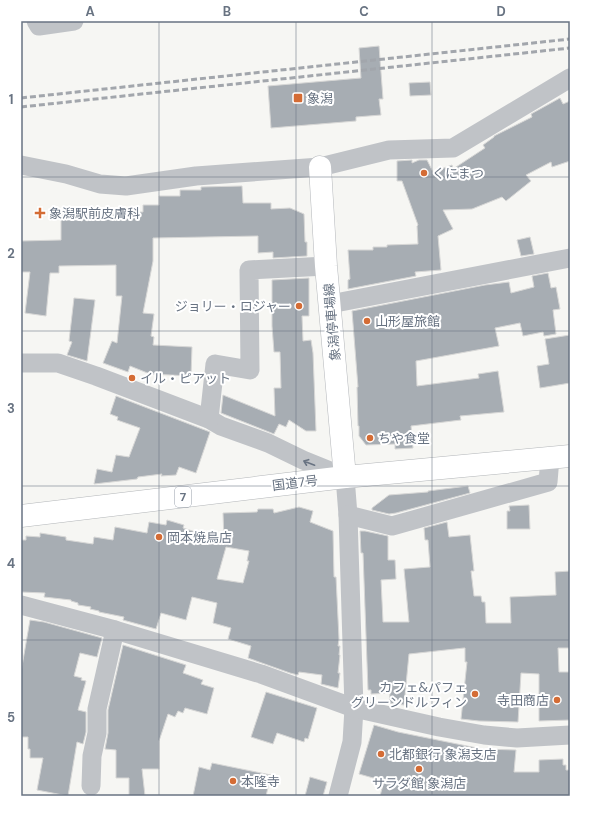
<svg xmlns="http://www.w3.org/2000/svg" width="591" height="817" font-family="'DM Sans','Noto Sans JP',sans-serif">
  <rect width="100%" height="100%" fill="#f6f6f3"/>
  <g fill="#a7adb3" stroke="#d7d7d6" fill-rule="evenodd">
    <polygon points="379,46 383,99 379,99 381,115 356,117 356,121 271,128 268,86 361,78 359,48"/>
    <polygon points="430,82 431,95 410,96 409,83"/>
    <polygon points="560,98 563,104 570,101 570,161 552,167 551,162 526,175 531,181 506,201 502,197 472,209 443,210 453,229 438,236 441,270 415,272 416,276 348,289 348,280 350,279 348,250 373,250 373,247 387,247 387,245 418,244 417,226 418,225 402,181 397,181 397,161 412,160 412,163 419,160 427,160 433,172 452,165 453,169 485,148 483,145 494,137 494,136 532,117 531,114"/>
    <polygon points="242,186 243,203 271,203 271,209 290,208 304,214 305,242 307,242 307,256 273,258 273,252 258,253 258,236 153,238 153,261 143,313 154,314 151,336 154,337 153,345 192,347 191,376 150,374 130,366 128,372 103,363 112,341 117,343 122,296 116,296 116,265 59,266 59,273 50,273 46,316 25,313 30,272 21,272 21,241 61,240 61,213 143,212 143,205 159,205 159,196 180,196 180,190 201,190 201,187"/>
    <polygon points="530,237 534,254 521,256 517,240"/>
    <polygon points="548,273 551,288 556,287 560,309 553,310 556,334 544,336 543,332 523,336 520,323 495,328 499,346 416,361 417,386 479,378 478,374 498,371 504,412 460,416 461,420 411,426 413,448 395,449 395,444 366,445 359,436 359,426 358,426 357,387 358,387 352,311 485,285 509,282 511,293 534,287 532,276"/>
    <polygon points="309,278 309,316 302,316 303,341 311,340 313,353 316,431 306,431 289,420 286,427 279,424 274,434 221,413 223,395 275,416 274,388 281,388 280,352 274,352 272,326 272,280"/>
    <polygon points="74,298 95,300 87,361 67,355 72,342 69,341"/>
    <polygon points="570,335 570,383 540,388 537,366 549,364 545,339"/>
    <polygon points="116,396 210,432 196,473 179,467 176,475 161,476 162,474 138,477 137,479 94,484 97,469 112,472 116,455 129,457 140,428 117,420 118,417 110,414"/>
    <polygon points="468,486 470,493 396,513 389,514 372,510 372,508 389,495 428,492 428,491"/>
    <polygon points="529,505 530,529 507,529 507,511 510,511 509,506"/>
    <path d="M 299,507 L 313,511 L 310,522 L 333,531 L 334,577 L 336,577 L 339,639 L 338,646 L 340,646 L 339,655 L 340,655 L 338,673 L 340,673 L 338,688 L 321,684 L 322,675 L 299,672 L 298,675 L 290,673 L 248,658 L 251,646 L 228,639 L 231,628 L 213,623 L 217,603 L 192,597 L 186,620 L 161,613 L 156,629 L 123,620 L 124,617 L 99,612 L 99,611 L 90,609 L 91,607 L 78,605 L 78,603 L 71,601 L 71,600 L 44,597 L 45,593 L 21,592 L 21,540 L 26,540 L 26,536 L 40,537 L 40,533 L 66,537 L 66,540 L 93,544 L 94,537 L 113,540 L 115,527 L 147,533 L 149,522 L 166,525 L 167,520 L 184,525 L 183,528 L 224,541 L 223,513 L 257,512 L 258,509 L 273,509 L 274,513 ZM 226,547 L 249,551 L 247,561 L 249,561 L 243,583 L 217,579 Z"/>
    <polygon points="447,522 449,537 470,535 474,571 471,571 474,596 481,596 482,602 485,602 486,623 511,623 510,597 556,595 555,572 570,571 570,648 558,648 559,672 570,672 570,720 539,721 539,674 521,673 518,722 479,721 461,719 467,662 465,662 465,648 464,648 409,654 404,705 389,703 390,693 371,694 371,690 368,690 363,553 361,553 360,531 365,531 388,536 388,560 395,560 396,579 381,580 383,622 409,622 404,569 430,567 428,540 425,540 424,528"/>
    <polygon points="30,620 44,622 102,638 97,657 80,653 74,676 82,678 81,680 86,681 78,710 86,712 86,732 83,744 77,742 68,796 37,790 43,758 30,758 30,749 28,749 28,737 21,737 21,672"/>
    <polygon points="123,645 186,665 183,673 203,680 201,684 214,688 207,714 185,708 183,713 178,711 175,717 168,714 159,741 159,769 142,769 145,796 129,796 129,778 116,778 116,750 105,749 108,733 108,710"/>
    <polygon points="266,692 317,708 308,739 305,738 304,742 277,733 273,744 251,737"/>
    <polygon points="374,725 398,732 482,749 516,750 514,772 539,772 539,760 563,759 563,765 566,765 566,770 570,770 570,796 380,796 384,781 359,774"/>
    <polygon points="212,763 271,775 266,796 193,796 199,767 210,770"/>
    <polygon points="310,777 327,782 323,796 305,796"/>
  </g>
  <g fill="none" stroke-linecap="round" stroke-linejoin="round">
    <g stroke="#b4b7bb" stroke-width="23">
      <polyline id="major" points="320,167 326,266 345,477"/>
    </g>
    <g stroke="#b3b6b9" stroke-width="23">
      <polyline id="highway" points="21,516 345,477 570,456"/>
    </g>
    <g stroke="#c0c3c7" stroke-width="19">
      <polyline points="36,21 39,26 74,21"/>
      <polyline points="21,165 66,174 100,184 126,186 196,176 320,167 389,150 453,148 570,78"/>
      <polyline points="330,304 570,258"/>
      <polyline points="21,363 58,363 96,376 209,419 221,426 268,443 303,460 345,477 348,515 354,708 352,742 338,796"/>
      <polyline points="209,419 215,364 250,370 249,270 326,266"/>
      <polyline points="348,515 392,526 548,482 550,458"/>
      <polyline points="21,605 115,630 261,674 354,708 439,727 484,735 517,738 570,735"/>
      <polyline points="91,786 92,756 97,733 97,709 115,630"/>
    </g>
    <use href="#major" stroke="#fff" stroke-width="22"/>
    <use href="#highway" stroke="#fff" stroke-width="22"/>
    <g stroke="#a2a6ac" stroke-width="3" stroke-dasharray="6 3" stroke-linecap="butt">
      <polyline points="21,98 570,39"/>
      <polyline points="21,107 570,48"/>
    </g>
  </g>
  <defs><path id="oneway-shaft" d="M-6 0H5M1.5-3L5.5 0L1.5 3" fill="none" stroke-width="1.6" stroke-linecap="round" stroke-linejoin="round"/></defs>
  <use stroke="#687382" href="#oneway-shaft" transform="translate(309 463) rotate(-159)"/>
  <path fill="none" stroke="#687382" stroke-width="1" stroke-opacity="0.55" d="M 159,21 L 159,796M 296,21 L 296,796M 432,21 L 432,796M 21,177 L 570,177M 21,331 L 570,331M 21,486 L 570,486M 21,640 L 570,640"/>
  <g fill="#d46c35" stroke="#fff" stroke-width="1.5">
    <rect x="293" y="93" width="10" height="10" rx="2"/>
    <circle cx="424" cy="173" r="4"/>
    <path d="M38 207h4v4h4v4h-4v4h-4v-4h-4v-4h4z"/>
    <circle cx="299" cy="306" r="4"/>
    <circle cx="367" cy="321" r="4"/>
    <circle cx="132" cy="378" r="4"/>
    <circle cx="370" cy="438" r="4"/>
    <circle cx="159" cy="537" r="4"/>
    <circle cx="475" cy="694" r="4"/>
    <circle cx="557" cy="700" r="4"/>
    <circle cx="381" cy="754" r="4"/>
    <circle cx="419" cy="769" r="4"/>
    <circle cx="233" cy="781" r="4"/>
  </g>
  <g text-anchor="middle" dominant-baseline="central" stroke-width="4" stroke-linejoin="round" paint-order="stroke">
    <rect fill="#fff" stroke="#959da8" stroke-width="1" x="175" y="487" width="16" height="20" rx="3"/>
    <g font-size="12" font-weight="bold" fill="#687382">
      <text x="183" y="497">7</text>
    </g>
    <g font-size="13" fill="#687382" stroke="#fff" text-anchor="start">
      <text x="307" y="98">象潟</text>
      <text x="432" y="173">くにまつ</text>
      <text x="49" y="213">象潟駅前皮膚科</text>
      <text x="291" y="306" text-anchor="end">ジョリー・ロジャー</text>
      <text x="375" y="321">山形屋旅館</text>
      <text x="140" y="378">イル・ピアット</text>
      <text x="378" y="438">ちや食堂</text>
      <text x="167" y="537">岡本焼鳥店</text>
      <text x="467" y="687" text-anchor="end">カフェ&amp;パフェ<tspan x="467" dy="15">グリーンドルフィン</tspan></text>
      <text x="549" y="700" text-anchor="end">寺田商店</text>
      <text x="389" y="754">北都銀行 象潟支店</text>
      <text x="241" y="781">本隆寺</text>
      <text x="419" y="783" text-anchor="middle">サラダ館 象潟店</text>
    </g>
    <g font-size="13" fill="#687382" stroke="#fff">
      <text transform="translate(332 322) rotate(-95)">象潟停車場線</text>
      <text transform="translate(295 483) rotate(-7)">国道7号</text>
    </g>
  </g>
  <rect width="591" height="817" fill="none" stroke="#ffffff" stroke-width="44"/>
  <rect x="22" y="22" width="547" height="773" fill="none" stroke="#687382" stroke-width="1.5"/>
  <g font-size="13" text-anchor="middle" font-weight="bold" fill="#687382">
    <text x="90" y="16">A</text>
    <text x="227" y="16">B</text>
    <text x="364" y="16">C</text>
    <text x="501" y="16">D</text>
    <text x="11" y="104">1</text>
    <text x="11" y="258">2</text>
    <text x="11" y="413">3</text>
    <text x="11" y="568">4</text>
    <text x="11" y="722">5</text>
  </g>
</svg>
